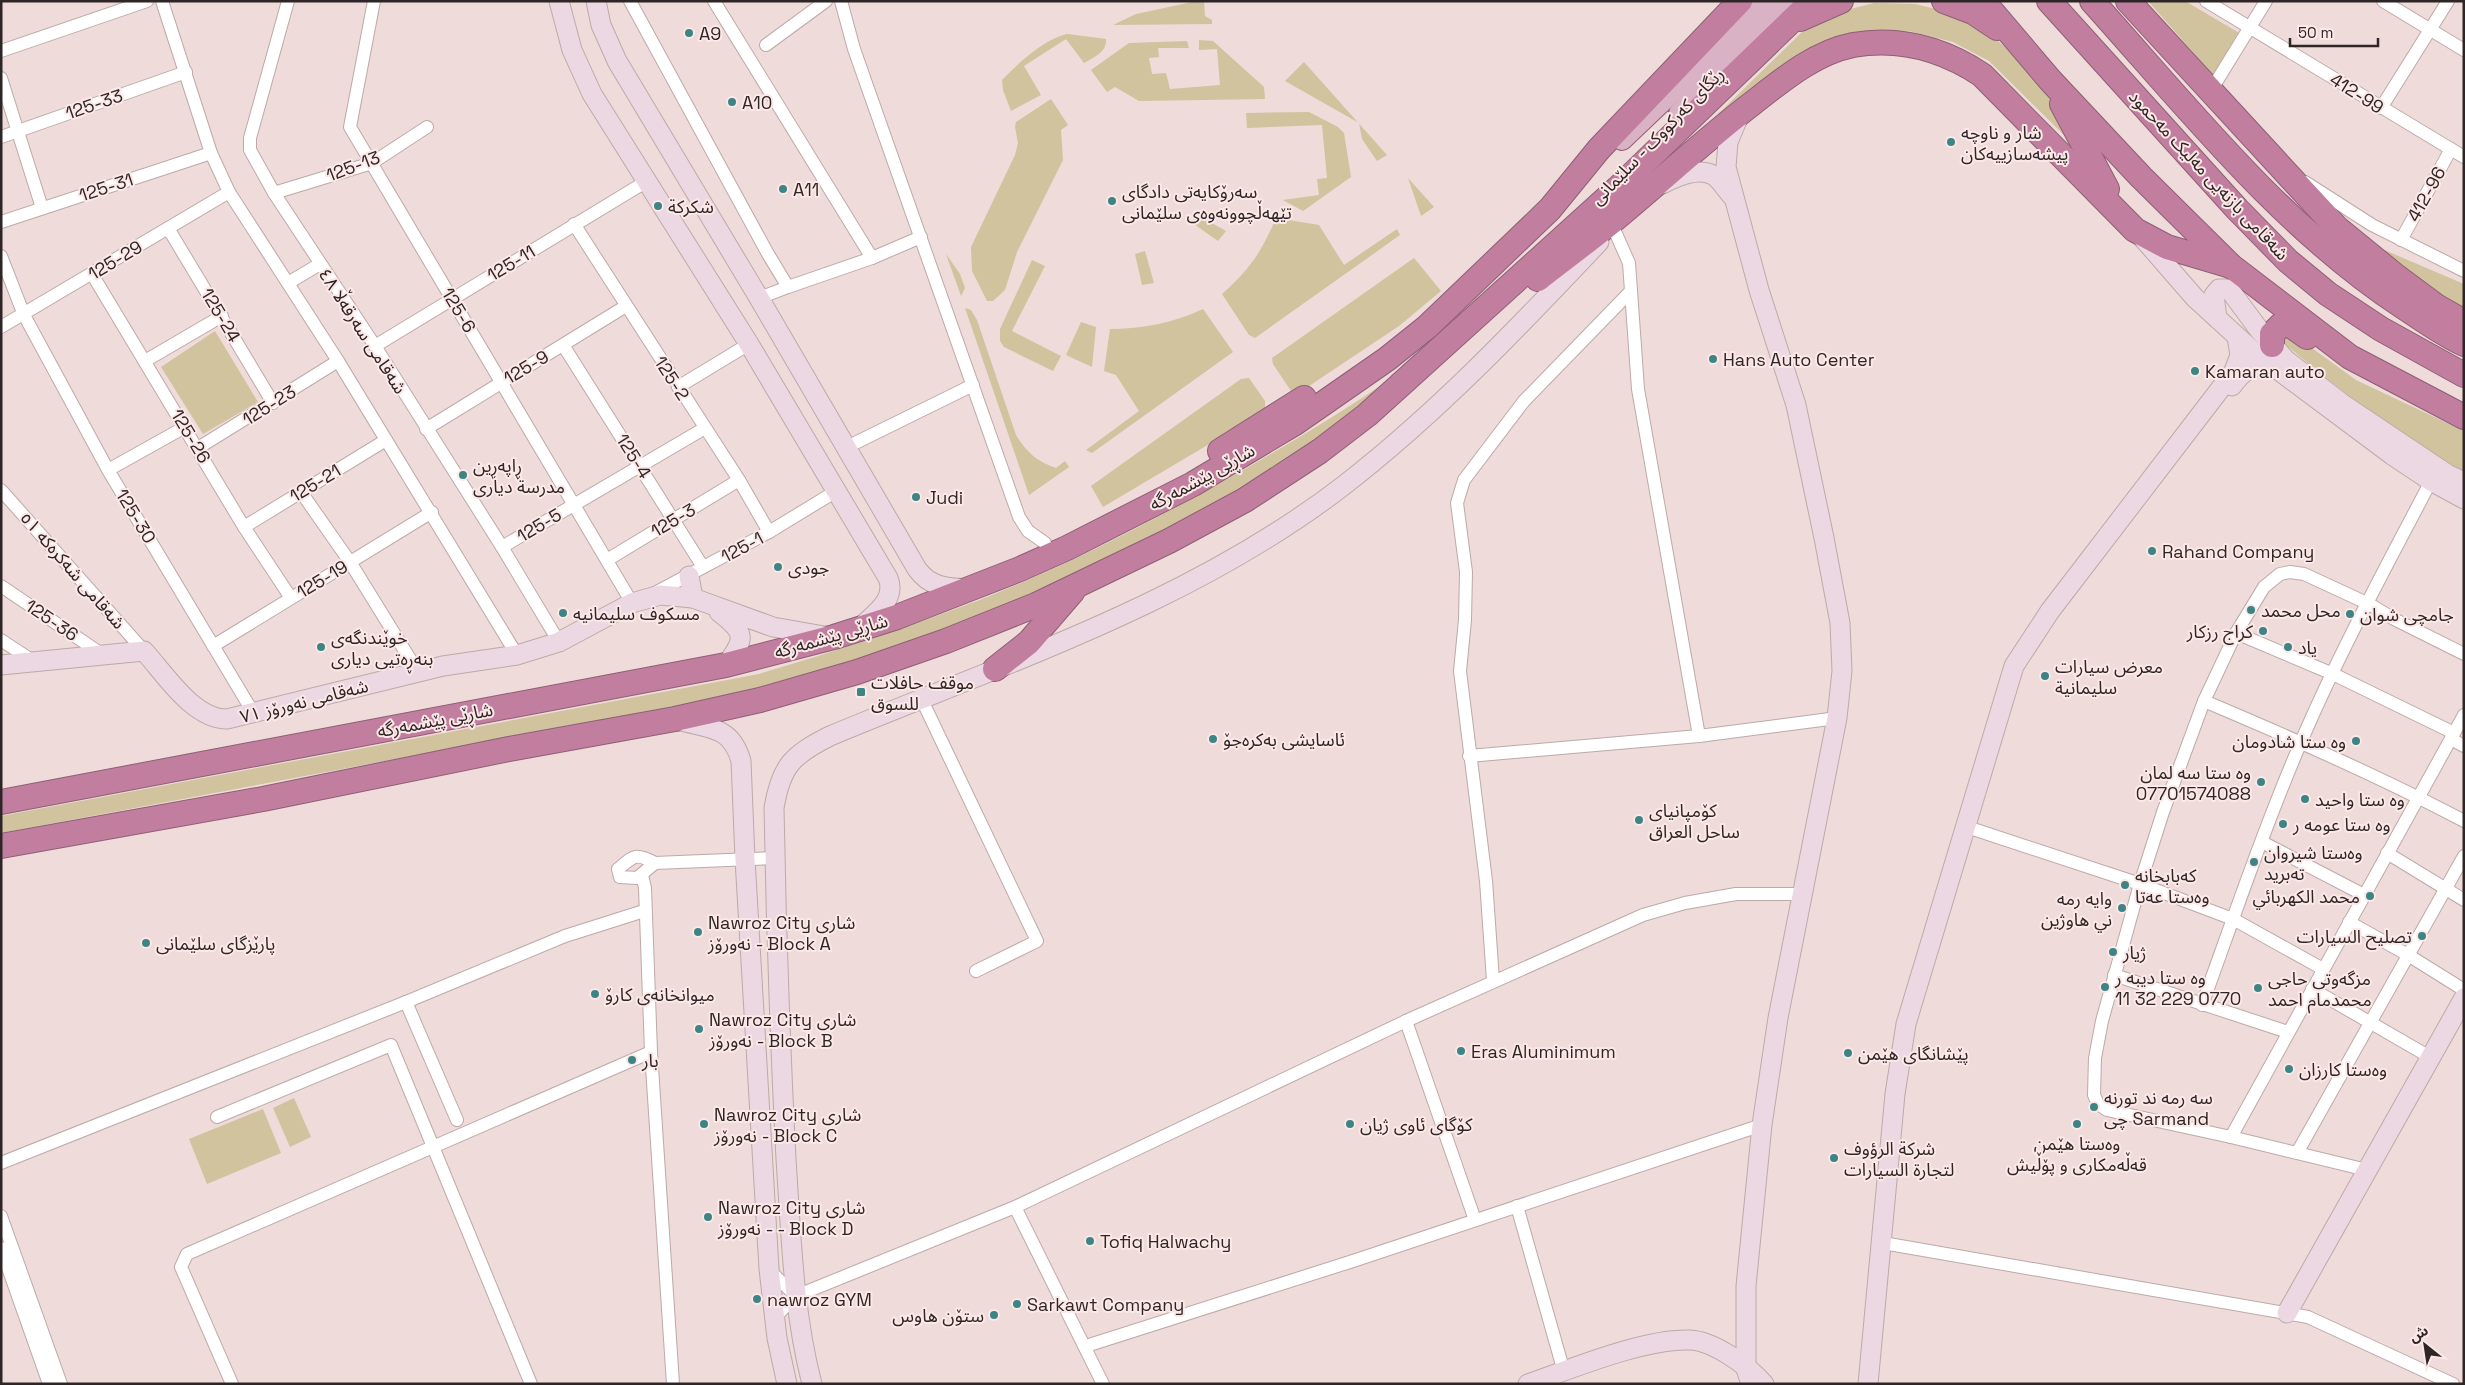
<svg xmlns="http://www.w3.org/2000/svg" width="2465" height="1385" font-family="'Space Grotesk','Noto Sans Arabic',sans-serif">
  <rect width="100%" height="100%" fill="#efdbd9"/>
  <g fill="#d0c39e">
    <polygon points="1197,1 1204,1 1205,16 1212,20 1212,24 1113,25 1136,14"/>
    <polygon points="2148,1 2185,1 2241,34 2215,77"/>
    <polygon points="1874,3 1915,4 1952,13 1984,29 2039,76 2072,143 1989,61 1953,42 1909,31 1872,34 1675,156 1803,31 1839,12"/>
    <path d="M 1068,34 L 1106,39 C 1107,52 1094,57 1084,63 L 1066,39 L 1024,66 L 1041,95 L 1011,111 L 1003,90 L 1002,80 C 1017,64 1047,37 1068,34 Z"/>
    <polygon points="1199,40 1213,41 1264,87 1265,99 1139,101 1115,87 1107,92 1091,70 1129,43 1187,41 1189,48 1158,48 1159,57 1149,58 1152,74 1166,73 1170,89 1220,85 1217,49 1199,50"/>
    <polygon points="1304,62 1387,155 1377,161 1362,139 1359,123 1285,81"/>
    <polygon points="1051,99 1068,125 1061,130 1063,160 1017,252 1005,290 993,301 987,301 972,271 971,247 1015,155 1018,143 1015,127 1016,122"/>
    <polygon points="1309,112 1338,127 1344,133 1351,177 1303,211 1283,200 1319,195 1317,179 1327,178 1322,125 1247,128 1246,113"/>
    <polygon points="1408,178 1434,207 1421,216"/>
    <polygon points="1197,215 1226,231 1218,241 1191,222"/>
    <path d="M 1276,218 L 1319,225 L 1344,265 L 1397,229 L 1400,235 L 1255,338 L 1249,335 L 1222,294 C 1250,269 1261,253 1276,218 Z"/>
    <polygon points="2361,240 2464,284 2464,313"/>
    <polygon points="1145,251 1154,283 1142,285 1135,254"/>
    <polygon points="946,254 960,274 965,288 961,296"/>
    <polygon points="1414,258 1441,291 1399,326 1309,386 1299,391 1291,391 1273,364 1272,358"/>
    <polygon points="1032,260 1045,266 1012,331 1061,356 1053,371 1004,347 1000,341 1000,329"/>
    <path d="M 965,308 L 971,310 L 977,320 L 1016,435 C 1026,452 1038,462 1056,468 L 1065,461 L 1069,467 L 1029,495 Z"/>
    <path d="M 1203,309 L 1233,352 L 1092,453 L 1086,450 L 1139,411 L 1116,375 L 1104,371 L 1110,329 C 1143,329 1173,323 1203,309 Z"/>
    <polygon points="1081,322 1096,327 1092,367 1066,355"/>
    <polygon points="215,331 258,402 203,434 161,367"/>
    <path d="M 2287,334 L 2294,335 L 2356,380 L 2464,431 L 2464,472 C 2400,434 2339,391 2284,343 L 2283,339 Z"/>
    <path d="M 1396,375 L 1311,448 L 1184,524 L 1023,599 L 918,641 L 769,689 L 1,833 L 1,816 L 759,674 C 833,652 906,628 977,601 C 1062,568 1143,526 1222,482 C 1282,448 1340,414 1396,375 Z"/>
    <polygon points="1249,378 1265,401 1265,411 1103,507 1091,486 1241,379"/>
    <polygon points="294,1098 311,1137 290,1147 273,1108"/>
    <polygon points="263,1109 281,1153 207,1184 189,1139"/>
  </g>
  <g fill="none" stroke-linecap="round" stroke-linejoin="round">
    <g stroke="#bcaaa8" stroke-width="14">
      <g id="street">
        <polyline points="162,1 211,153 229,192 338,361 517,655"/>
        <polyline points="288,1 250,138 250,150 274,193 375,346 502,547 559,642"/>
        <polyline points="374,1 350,127 632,603"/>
        <polyline points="630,1 768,254 788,287 759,298"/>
        <polyline points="714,1 872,258"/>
        <polyline points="841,1 854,49 1019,517 1028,531 1045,543"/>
        <polyline points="2206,1 2464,157"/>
        <polyline points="2383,1 2464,50"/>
        <polyline points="766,45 826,1"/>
        <polyline points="1,51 147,1"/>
        <polyline points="1,78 42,208"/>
        <polyline points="2210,92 2266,1"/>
        <polyline points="2381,108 2448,1"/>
        <polyline points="1,137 186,72"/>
        <polyline points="2305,182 2372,225 2464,271"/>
        <polyline points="274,193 372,163 427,127"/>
        <polyline points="1,222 211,153"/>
        <polyline points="574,224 739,480 769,532"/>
        <polyline points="1613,227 1629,263 1638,389 1699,736"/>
        <polyline points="168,228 273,403"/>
        <polyline points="2401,240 2451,149"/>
        <polyline points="1,256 24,315 108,470 254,714"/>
        <polyline points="92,274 244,527 291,598"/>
        <polyline points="288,283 320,264"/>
        <polyline points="788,287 872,258 921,237"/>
        <polyline points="1,327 229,192"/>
        <polyline points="563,345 703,567"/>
        <polyline points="375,346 647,181"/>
        <polyline points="145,361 222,316"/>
        <polyline points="678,387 749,344"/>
        <polyline points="426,429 626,306"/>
        <polyline points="198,448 338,361"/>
        <polyline points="845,448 973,385"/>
        <polyline points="108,470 185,427"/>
        <polyline points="1,490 144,651"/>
        <polyline points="301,492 350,562 418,672"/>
        <polyline points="244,527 386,440"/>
        <polyline points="502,547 705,428"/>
        <polyline points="607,560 739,480"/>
        <polyline points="1,586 103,655"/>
        <polyline points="653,594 769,532 838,490"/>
        <polyline points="2236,633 2333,674 2454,733"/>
        <polyline points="1,640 33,661"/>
        <polyline points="213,646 432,512"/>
        <polyline points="921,698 1037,941 976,971"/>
        <path d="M 2204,701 C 2292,738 2379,776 2464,821"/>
        <polyline points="2451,739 2464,746"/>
        <polyline points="1469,756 1699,736 1837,718"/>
        <polyline points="1967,827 2140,884 2233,919 2323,969"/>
        <polyline points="2262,842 2364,895"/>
        <polyline points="2387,853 2464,900"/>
        <path d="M 655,863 L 637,878 L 620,877 L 618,869 C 634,856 635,852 655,863 L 775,858"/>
        <polyline points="642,875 645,888 651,1052 673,1384"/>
        <polyline points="2349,922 2408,955 2464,990"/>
        <polyline points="2114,975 2288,1032"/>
        <polyline points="1493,980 1486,881 1460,671 1465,620 1466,572 1457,503 1464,480 1524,401 1631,291"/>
        <polyline points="2312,989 2430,1057"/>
        <polyline points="406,1002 457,1120"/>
        <path d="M 2202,1005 C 2234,917 2264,828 2301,742 C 2339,653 2386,567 2431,481"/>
        <polyline points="1406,1021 1475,1220"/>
        <polyline points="217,1117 391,1045 531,1384"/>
        <polyline points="2231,1137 2464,715"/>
        <polyline points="2297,1153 2464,856"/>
        <polyline points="1,1163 406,1002 565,936 644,911"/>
        <polyline points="2367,1170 2231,1137 2107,1110 2098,1104 2094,1095 2095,1058 2102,1021 2140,884 2163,812 2204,701 2236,633 2264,587 2280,574 2290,572 2304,574 2369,604 2394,619 2464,654"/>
        <polyline points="1517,1206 1564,1372"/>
        <polyline points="1015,1207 1103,1384"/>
        <polyline points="1,1216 61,1384"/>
        <polyline points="1883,1243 2308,1317 2453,1384"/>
        <polyline points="1,1248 49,1384"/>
        <polyline points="769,1270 796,1296"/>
        <polyline points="774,1318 796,1296 1015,1207 1406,1021 1643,915 1685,903 1736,894 1803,894"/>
        <polyline points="1086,1346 1353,1261 1762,1125"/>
        <polyline points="232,1384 181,1267 187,1254 651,1052"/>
      </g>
    </g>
    <g stroke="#bcaaa8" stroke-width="21">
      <g id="secondary">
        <path d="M 559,1 L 572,50 L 592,94 L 749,344 L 888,578 C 897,600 874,614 860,628"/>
        <path d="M 596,1 L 601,25 L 617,61 L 759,298 L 917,569 C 930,587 946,588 967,589"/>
        <polyline points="1740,113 1728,142 1726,167 1759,290 1796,405 1824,538 1840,623 1842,671 1837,718 1778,1018 1762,1125 1746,1286 1746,1369 1751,1384"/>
        <path d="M 1662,184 C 1676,177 1697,167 1713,175 C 1720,179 1726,190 1732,196"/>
        <polyline points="2141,236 2195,298 2254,352 2392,455 2431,481 2464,499"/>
        <polyline points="2217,318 2214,295 2219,289 2229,289 2260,331 2286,360 2344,405 2447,474 2464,482"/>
        <path d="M 2232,386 C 2242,372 2252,364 2269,365"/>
        <polyline points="689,576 693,598"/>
        <path d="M 719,612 C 746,633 746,638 726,665"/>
        <path d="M 1,665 L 144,651 C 165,674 193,719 227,719 L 443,666 L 517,655 L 559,642 L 632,603 L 660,595 L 693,598 L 773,627 L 824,636"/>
        <path d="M 678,720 C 708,729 731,725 741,761 L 745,859 L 769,1269 L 777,1338 L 787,1384"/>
        <polyline points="2287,1313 2464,998"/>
        <path d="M 812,1384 C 793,1311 791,1234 786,1159 C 780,1042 776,925 774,808 C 781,766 792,755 830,736 C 1005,663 1191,603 1343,486 C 1436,414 1518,328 1599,242"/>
        <path d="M 1528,1384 C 1571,1369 1645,1338 1690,1340 C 1714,1341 1748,1366 1764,1384"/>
        <polyline points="1868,1384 1895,1094 1906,1024 2014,666 2050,611 2234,371 2240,355 2237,337"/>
      </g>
    </g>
    <g stroke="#8e5f75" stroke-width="22">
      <g id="primary">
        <polyline points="1679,113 1792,1"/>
        <polyline points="1622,140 1768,1"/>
      </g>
    </g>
    <g stroke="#8e5f75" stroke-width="26">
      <g id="highway">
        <polyline points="1944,1 1973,12 1997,28"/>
        <polyline points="1983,1 2050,80 2141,177 2231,266 2350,357 2464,417"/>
        <polyline points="2049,1 2237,209 2288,261 2328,294 2381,329 2464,375"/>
        <path d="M 2092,1 C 2189,109 2281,226 2402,306 C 2422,319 2442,334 2464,344"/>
        <polyline points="2128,1 2337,228 2397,277 2436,306 2464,322"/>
        <polyline points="1800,19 1841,1"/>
        <polyline points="2062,104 2107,189"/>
        <path d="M 1538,279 C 1566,257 1595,236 1622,213 C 1664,178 1705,140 1749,106 C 1780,82 1813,53 1853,45 C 1900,37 1943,49 1982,75 L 2135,230 L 2167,247 L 2231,266"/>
        <polyline points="2272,345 2272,334 2281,325 2290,325 2307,337"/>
        <polyline points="1220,451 1304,398"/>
        <polyline points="995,669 1029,642 1073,591"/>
        <polyline points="1,802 726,665 834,637 897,617 1020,569 1067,548 1193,484 1295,423 1387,359 1427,327 1550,209 1599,149 1740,1"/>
        <polyline points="1,846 263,799 509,749 675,719 760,700 857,672 946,641 1036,605 1169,541 1245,500 1320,451 1367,415 1618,188 1812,1"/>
      </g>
    </g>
    <use href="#street" stroke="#fff" stroke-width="12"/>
    <use href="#secondary" stroke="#ecd8e2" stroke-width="19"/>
    <use href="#primary" stroke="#dab2c5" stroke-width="20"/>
    <use href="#highway" stroke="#c17e9f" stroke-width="24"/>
  </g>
  <g fill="#3d8584" stroke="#fce8e7" stroke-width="2">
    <circle cx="689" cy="33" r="5"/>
    <circle cx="732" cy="102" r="5"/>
    <circle cx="1951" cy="142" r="5"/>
    <circle cx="783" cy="189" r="5"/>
    <circle cx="1112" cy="201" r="5"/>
    <circle cx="658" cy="206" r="5"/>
    <circle cx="1713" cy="359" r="5"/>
    <circle cx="2195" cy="371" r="5"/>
    <circle cx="463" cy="475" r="5"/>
    <circle cx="916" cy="497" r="5"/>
    <circle cx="2152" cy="551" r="5"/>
    <circle cx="778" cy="567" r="5"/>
    <circle cx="2251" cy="610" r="5"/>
    <circle cx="563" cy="613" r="5"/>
    <circle cx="2350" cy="614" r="5"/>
    <circle cx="2263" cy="631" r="5"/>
    <circle cx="321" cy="647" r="5"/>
    <circle cx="2288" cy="647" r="5"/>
    <circle cx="2045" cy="676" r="5"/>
    <rect x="856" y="687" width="10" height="10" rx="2.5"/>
    <circle cx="1213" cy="739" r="5"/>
    <circle cx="2356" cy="741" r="5"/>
    <circle cx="2261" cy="782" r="5"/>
    <circle cx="2305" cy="799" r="5"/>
    <circle cx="1639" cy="820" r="5"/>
    <circle cx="2283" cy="824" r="5"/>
    <circle cx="2254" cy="862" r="5"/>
    <circle cx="2125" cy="885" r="5"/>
    <circle cx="2370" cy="896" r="5"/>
    <circle cx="2122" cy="908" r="5"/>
    <circle cx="698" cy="932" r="5"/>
    <circle cx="2422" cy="936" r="5"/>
    <circle cx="146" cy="943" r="5"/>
    <circle cx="2113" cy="952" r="5"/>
    <circle cx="2105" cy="987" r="5"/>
    <circle cx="2258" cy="988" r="5"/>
    <circle cx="595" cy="994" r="5"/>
    <circle cx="699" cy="1029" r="5"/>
    <circle cx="1461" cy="1051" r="5"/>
    <circle cx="1848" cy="1053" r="5"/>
    <circle cx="632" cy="1060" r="5"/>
    <circle cx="2289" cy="1069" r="5"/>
    <circle cx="2094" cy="1107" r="5"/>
    <circle cx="704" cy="1124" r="5"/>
    <circle cx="1350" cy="1124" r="5"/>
    <circle cx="2077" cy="1124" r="5"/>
    <circle cx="1834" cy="1158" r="5"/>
    <circle cx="708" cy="1217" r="5"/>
    <circle cx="1090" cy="1241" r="5"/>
    <circle cx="757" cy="1299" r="5"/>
    <circle cx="1017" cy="1304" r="5"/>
    <circle cx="994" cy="1315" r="5"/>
  </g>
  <g text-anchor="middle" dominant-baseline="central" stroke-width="4" stroke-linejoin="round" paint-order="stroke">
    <g font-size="18" fill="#2e2626" stroke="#fce8e7" text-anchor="start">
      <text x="699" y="33">A9</text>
      <text x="742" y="102">A10</text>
      <text x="1961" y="132">شار و ناوچە<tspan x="1961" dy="21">پیشەسازییەکان</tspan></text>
      <text x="793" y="189">A11</text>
      <text x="1122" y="191">سەرۆکایەتی دادگای<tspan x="1122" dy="21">تێهەڵچوونەوەی سلێمانی</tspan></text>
      <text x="668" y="206">شكركة</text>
      <text x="1723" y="359">Hans Auto Center</text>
      <text x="2205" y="371">Kamaran auto</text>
      <text x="473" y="465">ڕاپەڕین<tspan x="473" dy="21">مدرسة ديارى</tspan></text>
      <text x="926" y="497">Judi</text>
      <text x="2162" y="551">Rahand Company</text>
      <text x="788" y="567">جودی</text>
      <text x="2261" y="610">محل محمد</text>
      <text x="573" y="613">مسكوف سليمانيه</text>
      <text x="2360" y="614">جامچی شوان</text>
      <text x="2253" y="631" text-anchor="end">كراج رزكار</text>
      <text x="331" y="637">خوێندنگەی<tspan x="331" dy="21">بنەڕەتیی دیاری</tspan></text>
      <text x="2298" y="647">ياد</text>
      <text x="2055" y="666">معرض سيارات<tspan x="2055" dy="21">سليمانية</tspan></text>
      <text x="871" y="682">موقف حافلات<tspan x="871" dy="21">للسوق</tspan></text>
      <text x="1223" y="739">ئاسایشی بەکرەجۆ</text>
      <text x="2346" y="741" text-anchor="end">وه ستا شادومان</text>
      <text x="2251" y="772" text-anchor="end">وه ستا سه لمان<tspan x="2251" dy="21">07701574088</tspan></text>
      <text x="2315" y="799">وه ستا واحید</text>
      <text x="1649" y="810">کۆمپانیای<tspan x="1649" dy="21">ساحل العراق</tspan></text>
      <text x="2293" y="824">وه ستا عومه ر</text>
      <text x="2264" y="852">وەستا شیروان<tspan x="2264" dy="21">تەبرید</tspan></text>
      <text x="2135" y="875">کەبابخانە<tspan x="2135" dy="21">وەستا عەتا</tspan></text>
      <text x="2360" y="896" text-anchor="end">محمد الكهربائي</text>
      <text x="2112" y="898" text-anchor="end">وايه رمه<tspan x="2112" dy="21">ني هاوژين</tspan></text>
      <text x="708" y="922">Nawroz City شاری<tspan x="708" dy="21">نەورۆز - Block A</tspan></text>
      <text x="2412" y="936" text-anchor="end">تصليح السيارات</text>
      <text x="156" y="943">پارێزگای سلێمانی</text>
      <text x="2123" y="952">ژیار</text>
      <text x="2115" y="977">وه ستا دیبه ر<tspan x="2115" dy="21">11 32 229 0770</tspan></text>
      <text x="2268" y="978">مزگەوتی حاجی<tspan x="2268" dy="21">محمدمام احمد</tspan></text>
      <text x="605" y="994">میوانخانەی کارۆ</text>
      <text x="709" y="1019">Nawroz City شاری<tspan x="709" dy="21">نەورۆز - Block B</tspan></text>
      <text x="1471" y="1051">Eras Aluminimum</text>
      <text x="1858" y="1053">پێشانگای هێمن</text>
      <text x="642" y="1060">بار</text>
      <text x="2299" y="1069">وەستا کارزان</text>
      <text x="2104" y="1097">سه رمه ند تورنه<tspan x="2104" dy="21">چی Sarmand</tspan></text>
      <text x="714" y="1114">Nawroz City شاری<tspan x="714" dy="21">نەورۆز - Block C</tspan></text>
      <text x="1360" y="1124">کۆگای ئاوی ژیان</text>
      <text x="2077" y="1143" text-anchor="middle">وەستا هێمن<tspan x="2077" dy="21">قەڵەمکاری و پۆڵیش</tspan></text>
      <text x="1844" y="1148">شركة الرؤوف<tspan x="1844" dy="21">لتجارة السيارات</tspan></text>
      <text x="718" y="1207">Nawroz City شاری<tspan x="718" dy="21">نەورۆز - - Block D</tspan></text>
      <text x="1100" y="1241">Tofiq Halwachy</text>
      <text x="767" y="1299">nawroz GYM</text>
      <text x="1027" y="1304">Sarkawt Company</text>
      <text x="984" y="1315" text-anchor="end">ستۆن هاوس</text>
    </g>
    <g font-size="18" fill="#2e2626" stroke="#fce8e7">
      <text transform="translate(2357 93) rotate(32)">412-99</text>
      <text transform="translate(94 104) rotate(-19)">125-33</text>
      <text transform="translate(1657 136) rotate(-46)">ڕێگای کەرکووک - سلێمانی</text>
      <text transform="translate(353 166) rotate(-21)">125-13</text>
      <text transform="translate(2209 175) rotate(47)">شەقامی بازنەیی مەلیک مەحمود</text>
      <text transform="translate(106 187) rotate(-18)">125-31</text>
      <text transform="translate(2426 194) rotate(-61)">412-96</text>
      <text transform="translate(115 260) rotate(-31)">125-29</text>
      <text transform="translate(511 263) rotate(-31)">125-11</text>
      <text transform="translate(459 310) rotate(59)">125-6</text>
      <text transform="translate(221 315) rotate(59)">125-24</text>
      <text transform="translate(363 331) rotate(57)">شەقامی سەرقەڵا ٤٨</text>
      <text transform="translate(526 367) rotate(-31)">125-9</text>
      <text transform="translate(672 378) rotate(57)">125-2</text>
      <text transform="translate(269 405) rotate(-32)">125-23</text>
      <text transform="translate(191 436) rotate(59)">125-26</text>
      <text transform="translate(634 456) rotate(58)">125-4</text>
      <text transform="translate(1202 477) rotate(-29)">شاڕێی پێشمەرگە</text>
      <text transform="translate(315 483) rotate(-31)">125-21</text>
      <text transform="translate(136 516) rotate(59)">125-30</text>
      <text transform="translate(673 520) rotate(-31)">125-3</text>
      <text transform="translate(539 525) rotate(-31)">125-5</text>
      <text transform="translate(742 547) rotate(-28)">125-1</text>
      <text transform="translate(73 570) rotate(49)">شەقامی شەکرەکە ٥١</text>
      <text transform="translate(322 579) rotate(-31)">125-19</text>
      <text transform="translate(52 620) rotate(34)">125-36</text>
      <text transform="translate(831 636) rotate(-16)">شاڕێی پێشمەرگە</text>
      <text transform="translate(304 701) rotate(-14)">شەقامی نەورۆز ٧١</text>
      <text transform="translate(435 720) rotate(-11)">شاڕێی پێشمەرگە</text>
    </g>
  </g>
  <rect width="2465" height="1385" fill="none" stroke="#2e2626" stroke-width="5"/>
  <g transform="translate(2425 1345) rotate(330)" stroke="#fce8e7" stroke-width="4" paint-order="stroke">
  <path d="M0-4L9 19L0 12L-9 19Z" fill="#2e2626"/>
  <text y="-8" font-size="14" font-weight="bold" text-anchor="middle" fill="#2e2626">ش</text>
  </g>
  <path d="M2290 38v8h88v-8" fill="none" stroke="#2e2626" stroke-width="2.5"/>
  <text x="2298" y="38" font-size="15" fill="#2e2626" stroke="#fce8e7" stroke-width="4" paint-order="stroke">50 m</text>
</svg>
